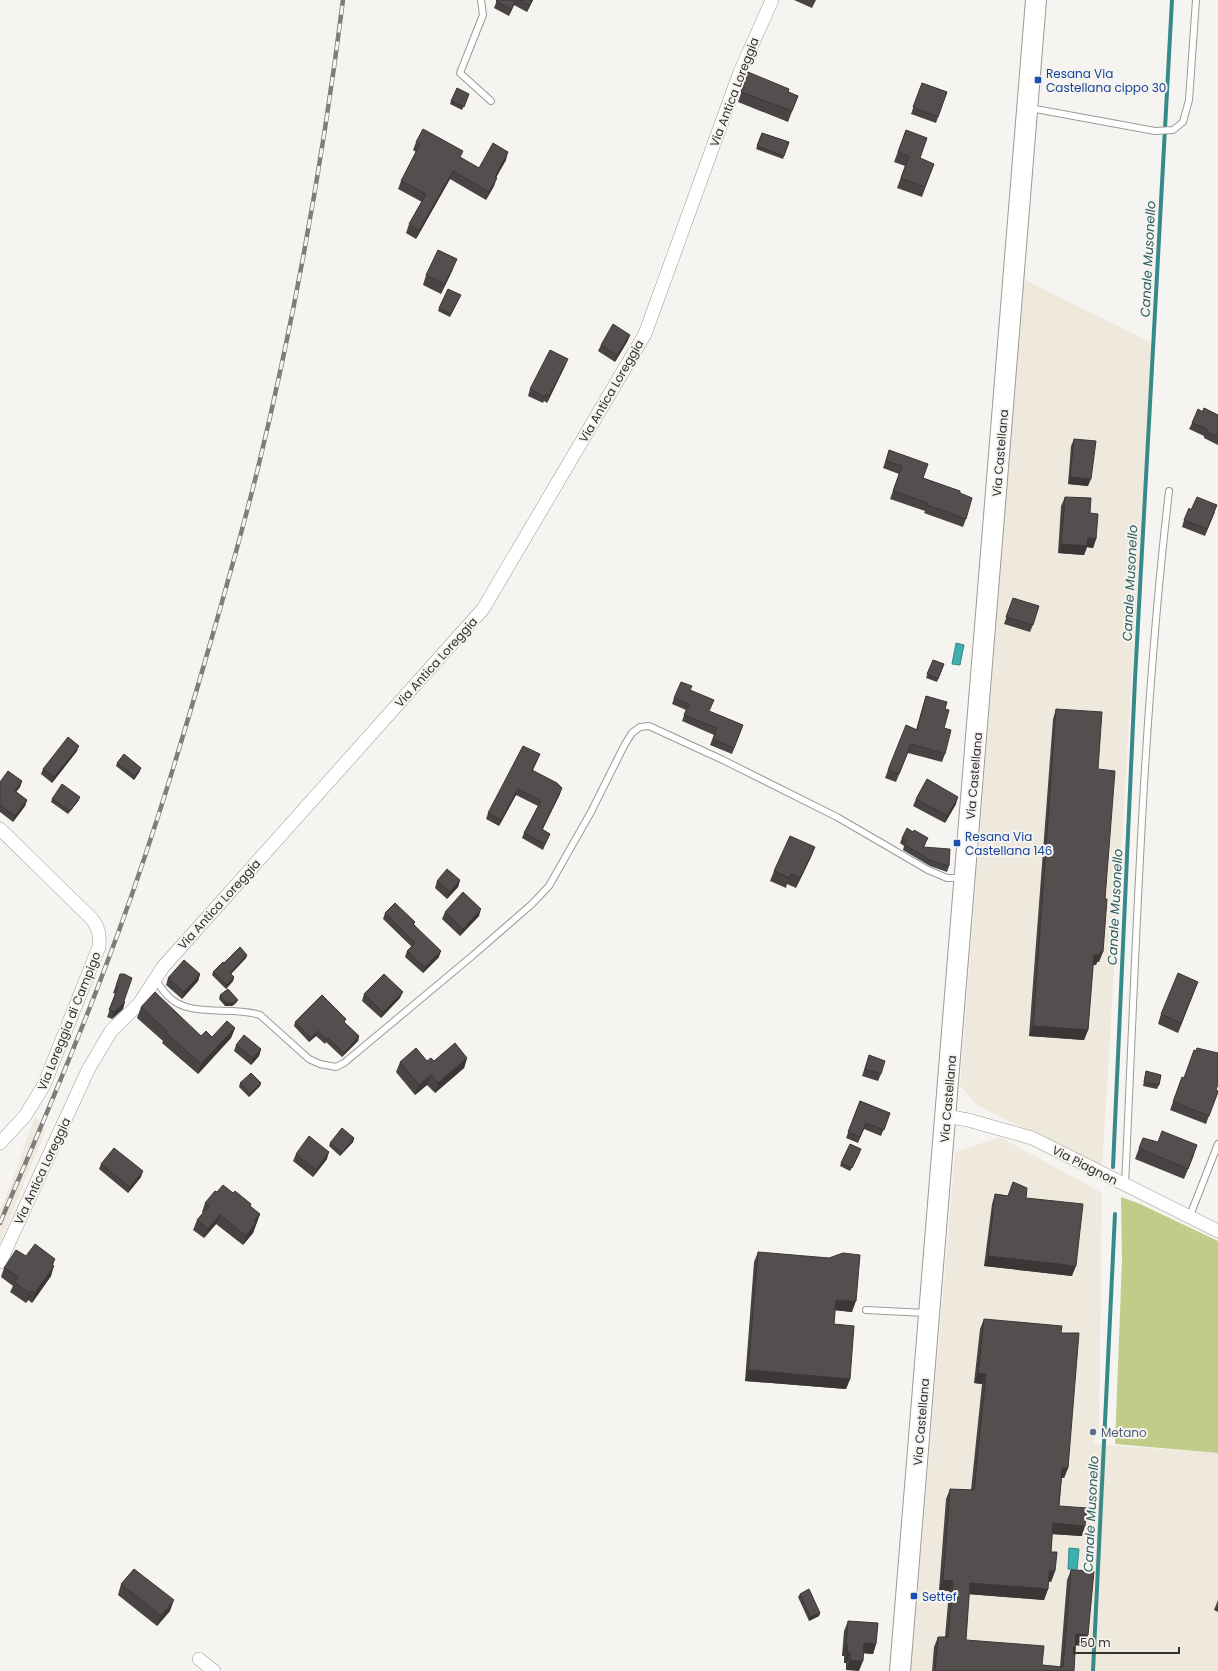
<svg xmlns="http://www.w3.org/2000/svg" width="1218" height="1671" font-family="Poppins,sans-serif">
  <rect width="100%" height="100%" fill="#f6f4f0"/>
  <g fill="#eee8dd">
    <polygon points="1023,279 1152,343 1102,1168 977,1105 960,1086"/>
    <polygon points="35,1116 45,1131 0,1243 0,1209 12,1182"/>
    <polygon points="1000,1137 1102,1193 1099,1429 1092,1444 1218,1453 1218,1671 911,1671 955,1152"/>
  </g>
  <polygon fill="#c2cc89" points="1121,1197 1140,1204 1218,1241 1218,1453 1115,1444 1122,1260"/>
  <g fill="#3cafaf" stroke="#398989">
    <polygon points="956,643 964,645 960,665 952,664"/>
    <polygon points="1069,1548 1079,1549 1077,1570 1068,1569"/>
  </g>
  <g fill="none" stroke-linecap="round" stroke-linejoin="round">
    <g stroke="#398989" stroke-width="4">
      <polyline points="1113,1167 1135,679 1172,0"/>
      <polyline points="1093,1671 1115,1214"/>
    </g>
    <g stroke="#9c9a96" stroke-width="8">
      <g id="service">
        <polyline points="481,0 483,15 460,73 491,101"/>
        <polyline points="1030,108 1155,131 1173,130 1183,122 1189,100 1196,0"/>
        <path d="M 155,979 C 159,985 163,991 168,996 C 189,1019 232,1005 260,1015 L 309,1059 L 320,1064 L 336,1067 L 344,1063 L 471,957 L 532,904 L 549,886 L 591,812 L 625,744 L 632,733 L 640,727 L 649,726 L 723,760 L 837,817 L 928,870 L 947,878 L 963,878"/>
        <path d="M 1125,1185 C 1136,954 1142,722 1169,491"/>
        <polyline points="1189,1218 1218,1144"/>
        <polyline points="866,1310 926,1313"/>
      </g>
    </g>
    <g stroke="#9c9a96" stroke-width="14">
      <g id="minor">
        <path d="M 0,829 L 92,919 C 99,928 100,936 99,947 L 44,1085 L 25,1116 L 0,1143"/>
        <polyline points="946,1116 968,1120 1032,1138 1218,1231"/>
        <polyline points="0,1262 88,1070 111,1031 139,1004 163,967 483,609 645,334 740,72 772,0"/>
        <polyline points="199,1659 214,1671"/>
      </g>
    </g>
    <g stroke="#9c9a96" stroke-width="22">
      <polyline id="primary" points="900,1671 1036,0"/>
    </g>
    <use href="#service" stroke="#fff" stroke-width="6"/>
    <use href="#minor" stroke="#fff" stroke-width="13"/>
    <use href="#primary" stroke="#fff" stroke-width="20"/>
    <g stroke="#7e7d7b" stroke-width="4.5">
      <path id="rail" d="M 0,1223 C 36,1138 73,1054 105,968 C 145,864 177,758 208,651 C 225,592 242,532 257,472 C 295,317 323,159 343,0"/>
    </g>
    <use href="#rail" stroke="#f6f4f0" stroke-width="3" stroke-dasharray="9" stroke-linecap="butt"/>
  </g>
  <g fill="#484443">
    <polygon points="497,0 533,0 527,12 514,5 509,16 494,8"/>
    <polygon points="794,0 816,0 812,8"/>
    <polygon points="748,72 798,96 788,122 738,102"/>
    <polygon points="922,83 947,92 936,123 911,114"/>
    <polygon points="469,94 462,110 450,104 451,101"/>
    <polygon points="906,130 920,158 934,164 922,197 897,188 905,166 894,162"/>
    <polygon points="762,133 789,142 783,159 756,149"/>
    <polygon points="416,142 461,158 479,168 506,160 496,177 494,186 486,200 450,179 416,239 406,233 409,224 422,202 398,189 401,181 416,152 413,150"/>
    <polygon points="453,269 441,294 423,285 426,275"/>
    <polygon points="459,298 450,317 438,311 439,308"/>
    <polygon points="630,335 627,342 615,362 598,351 601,345"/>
    <polygon points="565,366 547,403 544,401 543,403 528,396 530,389"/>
    <polygon points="1204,408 1218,415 1218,445 1204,438 1204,436 1189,429 1192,423 1202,411"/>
    <polygon points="1074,439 1088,486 1068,484 1071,446"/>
    <polygon points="889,450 923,478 960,493 966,519 963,527 924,513 925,511 890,499 899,474 883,468"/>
    <polygon points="1065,497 1090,513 1096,539 1093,548 1087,547 1084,555 1058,553 1061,506"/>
    <polygon points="1191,510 1215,512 1205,536 1182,527 1184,520"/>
    <polygon points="1013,598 1033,625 1030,632 1004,624"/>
    <polygon points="933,660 944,664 937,682 926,678"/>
    <polygon points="690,690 709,711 743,725 732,754 710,745 714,735 682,721 686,710 672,704 674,698"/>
    <polygon points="926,696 945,709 944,728 945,754 942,762 908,753 896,782 885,778 888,770 916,730 923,705"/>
    <polygon points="1056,709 1098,769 1099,962 1097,962 1096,965 1093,965 1088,1030 1084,1040 1029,1036 1053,719"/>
    <polygon points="77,751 52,783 41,774 43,769"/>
    <polygon points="538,759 533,770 560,794 542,829 550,834 543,850 522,838 524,833 538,806 516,795 499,826 486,819 488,813"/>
    <polygon points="117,763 140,771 134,780 116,766"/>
    <polygon points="22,781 20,787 16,792 27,800 25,806 13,822 0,812 0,782"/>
    <polygon points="52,799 79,800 68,814 51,802"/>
    <polygon points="916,799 956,804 945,823 913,806"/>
    <polygon points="902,838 926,843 924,847 949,866 947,872 930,866 903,850 904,846 900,843"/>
    <polygon points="815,847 811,857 796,888 787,884 786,888 770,881 774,871"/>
    <polygon points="460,880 458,887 447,899 435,888 437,881"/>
    <polygon points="445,912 479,916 460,936 442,919"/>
    <polygon points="385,913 415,922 414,924 439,957 423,973 405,957 407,951 412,947 383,919"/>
    <polygon points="247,955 246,958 231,974 234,977 233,981 226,989 212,975 213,972 224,963"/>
    <polygon points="120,974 124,1001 123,1009 112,1019 107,1017 116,994 113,993"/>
    <polygon points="200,974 198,981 182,999 166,985 168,978"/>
    <polygon points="1194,992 1178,1033 1158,1024 1161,1014"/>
    <polygon points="364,994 400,998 381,1018 362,1001"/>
    <polygon points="220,995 236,1003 232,1006 225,1006 219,999"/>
    <polygon points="141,1007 201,1036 212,1037 235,1028 231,1038 198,1074 162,1043 163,1041 137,1018"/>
    <polygon points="295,1022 345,1023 359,1036 358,1041 342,1057 326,1042 325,1044 316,1036 309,1042 294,1026"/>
    <polygon points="236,1045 261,1049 259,1056 251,1065 234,1051"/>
    <polygon points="869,1055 881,1074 878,1081 862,1076"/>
    <polygon points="467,1058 464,1068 435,1093 427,1085 415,1095 396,1072 400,1062 434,1061"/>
    <polygon points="1146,1071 1159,1085 1157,1089 1143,1086"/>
    <polygon points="1182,1077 1218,1091 1206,1124 1170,1110"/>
    <polygon points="240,1083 261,1083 260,1086 249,1097 239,1087"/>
    <polygon points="860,1101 890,1113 881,1136 864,1129 858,1143 846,1138"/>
    <polygon points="354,1138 353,1142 340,1156 329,1146 330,1143"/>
    <polygon points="1139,1148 1194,1155 1184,1179 1135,1159"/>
    <polygon points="860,1153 850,1171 840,1166 841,1163"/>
    <polygon points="296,1154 327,1159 313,1177 293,1161"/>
    <polygon points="101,1164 141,1177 128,1193 99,1169"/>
    <polygon points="217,1192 250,1207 260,1214 253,1233 243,1245 216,1224 204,1238 193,1230 197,1220 203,1213 202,1212 205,1203"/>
    <polygon points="995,1194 1026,1198 1072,1276 984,1266 992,1204"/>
    <polygon points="758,1252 852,1312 835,1310 834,1324 850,1379 846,1389 745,1381 754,1262"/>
    <polygon points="55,1259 53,1265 51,1276 32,1303 28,1300 26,1303 10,1292 13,1286 1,1277 4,1268"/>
    <polygon points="984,1319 1061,1333 1068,1468 1064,1478 1062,1478 1059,1506 1082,1536 1052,1534 1051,1552 1055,1571 1051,1582 1049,1581 1048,1589 1044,1600 969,1594 966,1640 1042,1665 1060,1667 1067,1580 1071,1570 1085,1646 1075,1645 1074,1671 932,1671 934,1647 938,1637 945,1637 949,1591 939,1590 946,1499 950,1489 971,1490 982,1384 974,1383 980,1329"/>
    <polygon points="121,1584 170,1611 157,1626 118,1595"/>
    <polygon points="800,1594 820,1613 819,1616 809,1621 798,1597"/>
    <polygon points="1218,1600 1218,1612 1214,1610"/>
    <polygon points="848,1621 876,1644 873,1654 863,1653 846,1670 846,1663 844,1663 844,1656 842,1656 844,1631"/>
  </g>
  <g fill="#3b3737">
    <polygon points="516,0 514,5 509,16 511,9"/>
    <polygon points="532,0 533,0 527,12 529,5"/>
    <polygon points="508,152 506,160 492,185 495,177"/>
    <polygon points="453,171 450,179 416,239 419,231"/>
    <polygon points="497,178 494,186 486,200 489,192"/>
    <polygon points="457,259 453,269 441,294 445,284"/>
    <polygon points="630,335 627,342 615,362 617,355"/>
    <polygon points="568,359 565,366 547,403 549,396"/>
    <polygon points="1070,477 1091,479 1088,486 1068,484"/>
    <polygon points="1088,538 1096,539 1093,548 1087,547 1084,555 1058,553 1061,544"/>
    <polygon points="79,746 77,751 52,783 54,777"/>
    <polygon points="540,754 538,759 530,775 532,770"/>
    <polygon points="141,768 140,771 134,780 135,776"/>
    <polygon points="22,781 20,787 12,797 15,791"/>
    <polygon points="562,788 560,794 540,835 542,829"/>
    <polygon points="518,789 516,795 499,826 501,820"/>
    <polygon points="80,797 79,800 68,814 70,811"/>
    <polygon points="958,797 956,804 945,823 947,816"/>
    <polygon points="27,800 25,806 13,822 15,816"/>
    <polygon points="815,847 811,857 796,888 800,878"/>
    <polygon points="460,880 458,887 447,899 450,892"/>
    <polygon points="481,909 479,916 460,936 463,929"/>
    <polygon points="441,951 439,957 423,973 425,967"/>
    <polygon points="1100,952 1103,952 1099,962 1097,962 1096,965 1090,965 1094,955"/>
    <polygon points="247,955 246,958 229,976 230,973"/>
    <polygon points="200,974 198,981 182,999 184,992"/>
    <polygon points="234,977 233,981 226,989 227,985"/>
    <polygon points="1198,982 1194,992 1178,1033 1181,1023"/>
    <polygon points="403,992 400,998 381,1018 383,1012"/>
    <polygon points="238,1000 236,1003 232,1006 225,1006 226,1003"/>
    <polygon points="125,1002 123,1009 112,1019 114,1012"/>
    <polygon points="1033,1026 1088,1030 1084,1040 1029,1036"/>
    <polygon points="235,1028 231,1038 198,1074 201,1064"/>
    <polygon points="318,1031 316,1036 309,1042 311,1038"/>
    <polygon points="359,1036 358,1041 342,1057 344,1053"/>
    <polygon points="261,1049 259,1056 251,1065 253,1058"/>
    <polygon points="467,1058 464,1068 435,1093 438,1083"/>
    <polygon points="431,1075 427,1085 415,1095 419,1085"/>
    <polygon points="261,1083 260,1086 249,1097 250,1094"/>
    <polygon points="354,1138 353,1142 340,1156 342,1153"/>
    <polygon points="329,1152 327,1159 313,1177 316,1170"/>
    <polygon points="143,1171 141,1177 128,1193 130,1187"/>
    <polygon points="260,1214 253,1233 243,1245 246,1236 254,1221"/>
    <polygon points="220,1215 216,1224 204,1238 208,1229"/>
    <polygon points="988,1256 1076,1266 1072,1276 984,1266"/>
    <polygon points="54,1266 51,1276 32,1303 35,1293"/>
    <polygon points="31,1291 28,1300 26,1303 30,1293"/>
    <polygon points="836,1300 856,1301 852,1312 832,1310"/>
    <polygon points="748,1370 850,1379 846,1389 745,1381"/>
    <polygon points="978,1373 986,1374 982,1384 974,1383"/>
    <polygon points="1062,1468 1068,1468 1064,1478 1059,1478"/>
    <polygon points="1053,1523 1085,1526 1082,1536 1050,1534"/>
    <polygon points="1049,1571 1055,1571 1051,1582 1046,1581"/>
    <polygon points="943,1580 953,1581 949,1591 939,1590"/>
    <polygon points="970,1583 1048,1589 1044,1600 966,1594"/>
    <polygon points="174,1600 170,1611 157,1626 161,1616"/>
    <polygon points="820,1613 819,1616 809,1621 810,1617"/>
    <polygon points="1076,1634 1088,1635 1085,1646 1072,1645"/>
    <polygon points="864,1643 876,1644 873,1654 860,1653"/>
    <polygon points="846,1645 848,1645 844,1656 842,1656"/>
    <polygon points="847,1653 850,1653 846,1663 844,1663"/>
    <polygon points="850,1660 863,1661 859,1671 846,1670"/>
  </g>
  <g fill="#544f4e" stroke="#3b3737">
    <polygon points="497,0 516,0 511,9 496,1"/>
    <polygon points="520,0 532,0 529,5"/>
    <polygon points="748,72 789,89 788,92 798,96 792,111 741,92"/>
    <polygon points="922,83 947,92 938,117 913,107"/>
    <polygon points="457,88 469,94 464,107 451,101"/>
    <polygon points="423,129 463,151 460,157 479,168 493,143 508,152 495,177 497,178 489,192 453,171 419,231 409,224 426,194 401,181 420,144 416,142"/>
    <polygon points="906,130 927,138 920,158 934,164 925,187 901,178 909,156 898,152"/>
    <polygon points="762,133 789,142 784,156 757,146"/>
    <polygon points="438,250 457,259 445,284 426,275"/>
    <polygon points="448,289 461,295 451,314 439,308"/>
    <polygon points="613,324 630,335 617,355 601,345"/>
    <polygon points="550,350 568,359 549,396 546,394 545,397 530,389"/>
    <polygon points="1204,408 1218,415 1218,437 1206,431 1207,429 1192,423 1198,409 1203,412"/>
    <polygon points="1074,439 1096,441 1091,479 1070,477"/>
    <polygon points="889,450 928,464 923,478 960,491 960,493 972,498 966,519 927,505 928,503 893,491 902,466 886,461"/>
    <polygon points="1065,497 1091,498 1090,513 1098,514 1096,539 1088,538 1087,546 1061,544"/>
    <polygon points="1197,497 1217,505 1207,529 1184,520 1189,508 1191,510"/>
    <polygon points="1013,598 1039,606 1033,625 1006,617"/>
    <polygon points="933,660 944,664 938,679 927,674"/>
    <polygon points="681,682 692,686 690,690 714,700 709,711 743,725 734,748 713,739 717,728 684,715 689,704 674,698"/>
    <polygon points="926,696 947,702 945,709 949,710 944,728 951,730 945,754 911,744 899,774 888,770 906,725 917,730"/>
    <polygon points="1056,709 1102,712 1098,769 1115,771 1105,899 1107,899 1103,952 1100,952 1100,955 1094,955 1088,1030 1033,1026"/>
    <polygon points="68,737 79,746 54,777 43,769"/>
    <polygon points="523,746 540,754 532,770 557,783 562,788 542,829 550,834 545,844 524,833 541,801 518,789 501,820 488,813"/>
    <polygon points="124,754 141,768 135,776 117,763"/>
    <polygon points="8,771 22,781 15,791 27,800 15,816 0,805 0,782"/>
    <polygon points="927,779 958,797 947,816 916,799"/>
    <polygon points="62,784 80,797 70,811 52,799"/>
    <polygon points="907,828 913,832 914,830 928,838 923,847 950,849 949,866 932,861 905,845 907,841 902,838"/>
    <polygon points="790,836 815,847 800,878 791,874 789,878 774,871"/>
    <polygon points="447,869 460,880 450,892 437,881"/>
    <polygon points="463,892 481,909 463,929 445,912"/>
    <polygon points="395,903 415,922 413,924 441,951 425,967 407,951 415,943 385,913"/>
    <polygon points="240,947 247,955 230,973 234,977 227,985 213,972 223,962 224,963"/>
    <polygon points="184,960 200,974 184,992 168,978"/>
    <polygon points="1178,973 1198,982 1181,1023 1161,1014"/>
    <polygon points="120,974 124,974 132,978 124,1001 125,1002 114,1012 109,1010 118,987 116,986"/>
    <polygon points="384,974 403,992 383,1012 364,994"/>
    <polygon points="228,989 238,1000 234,1003 226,1003 220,995"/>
    <polygon points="155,992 201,1036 206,1031 212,1037 227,1021 235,1028 201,1064 166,1033 167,1031 141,1007"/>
    <polygon points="322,995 346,1019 344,1022 359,1036 344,1053 328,1038 326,1040 318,1031 311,1038 295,1022"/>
    <polygon points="244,1035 261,1049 253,1058 236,1045"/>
    <polygon points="455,1043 467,1058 438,1083 431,1075 419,1085 400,1062 416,1048 427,1061 431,1058 434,1061"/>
    <polygon points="1197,1048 1218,1053 1218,1084 1216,1090 1218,1091 1218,1092 1209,1116 1173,1102 1182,1077 1184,1078 1194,1050 1196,1051"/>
    <polygon points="869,1055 885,1061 881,1074 865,1069"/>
    <polygon points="1146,1071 1161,1075 1159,1085 1144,1082"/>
    <polygon points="251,1073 261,1083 250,1094 240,1083"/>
    <polygon points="860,1101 890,1113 884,1130 866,1123 860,1137 848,1132"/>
    <polygon points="342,1128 354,1138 342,1153 330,1143"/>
    <polygon points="1162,1131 1197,1145 1188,1169 1139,1148 1143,1138 1158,1142"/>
    <polygon points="309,1136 329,1152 316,1170 296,1154"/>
    <polygon points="850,1144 861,1149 852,1168 841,1163"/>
    <polygon points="114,1148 143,1171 130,1187 101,1164"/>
    <polygon points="1013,1182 1027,1188 1026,1198 1083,1204 1076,1266 988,1256 995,1194 1008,1196"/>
    <polygon points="223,1185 233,1193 235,1191 251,1204 250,1206 260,1214 254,1221 256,1223 246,1236 220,1215 208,1229 197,1220 209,1206 205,1203 215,1191 217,1192"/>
    <polygon points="35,1244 55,1259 52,1264 54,1266 35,1293 31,1291 30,1293 14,1282 18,1277 4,1268 16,1250 26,1256"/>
    <polygon points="758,1252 829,1258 843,1253 860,1255 856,1301 836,1300 834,1324 854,1326 850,1379 748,1370"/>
    <polygon points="984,1319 1062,1326 1061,1333 1079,1333 1068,1468 1062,1468 1059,1506 1087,1508 1085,1526 1053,1523 1051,1552 1057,1552 1055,1571 1049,1571 1048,1589 970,1583 966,1640 1044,1646 1042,1665 1063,1667 1071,1570 1094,1571 1088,1635 1076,1634 1074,1671 935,1671 938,1637 948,1637 953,1581 943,1580 950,1489 974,1490 986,1374 978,1373"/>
    <polygon points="134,1569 174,1600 161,1616 121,1584"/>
    <polygon points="809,1589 820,1613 810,1617 800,1594"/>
    <polygon points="848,1621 878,1623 876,1644 864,1643 863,1661 850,1660 850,1653 847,1653 848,1645 846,1645"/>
  </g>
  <g fill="#1a4fb4" stroke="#f6f4f0" stroke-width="1.5">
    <rect x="1034" y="76" width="8" height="8" rx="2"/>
    <rect x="953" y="839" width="8" height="8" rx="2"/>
    <rect x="910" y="1592" width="8" height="8" rx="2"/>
  </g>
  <circle fill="#5c6f8a" stroke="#f6f4f0" stroke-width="1.5" cx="1093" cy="1432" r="4"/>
  <g text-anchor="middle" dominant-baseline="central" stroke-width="4" stroke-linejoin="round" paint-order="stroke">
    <g font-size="12" fill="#164399" stroke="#f6f4f0" text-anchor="start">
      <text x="1046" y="73">Resana Via<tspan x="1046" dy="14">Castellana cippo 30</tspan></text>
      <text x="965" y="836">Resana Via<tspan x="965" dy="14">Castellana 146</tspan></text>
      <text x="922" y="1596">Settef</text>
    </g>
    <g font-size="12" fill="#31302f" stroke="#f6f4f0">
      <text transform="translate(734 92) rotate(-69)">Via Antica Loreggia</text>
      <text transform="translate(611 391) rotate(-60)">Via Antica Loreggia</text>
      <text transform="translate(1000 453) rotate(-85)">Via Castellana</text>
      <text transform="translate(436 662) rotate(-48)">Via Antica Loreggia</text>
      <text transform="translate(974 776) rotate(-85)">Via Castellana</text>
      <text transform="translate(219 904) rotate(-48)">Via Antica Loreggia</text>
      <text transform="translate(69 1021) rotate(-68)">Via Loreggia di Campigo</text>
      <text transform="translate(948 1099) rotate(-85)">Via Castellana</text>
      <text transform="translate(1085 1165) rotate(27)">Via Piagnon</text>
      <text transform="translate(42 1171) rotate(-65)">Via Antica Loreggia</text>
      <text transform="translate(921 1422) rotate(-85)">Via Castellana</text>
    </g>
    <g font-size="12" fill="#4e5e75" stroke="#f6f4f0" text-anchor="start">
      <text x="1101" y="1432">Metano</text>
    </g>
    <g font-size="13" font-style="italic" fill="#2e5e5e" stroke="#f6f4f0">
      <text transform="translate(1148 259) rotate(-87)">Canale Musonello</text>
      <text transform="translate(1130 583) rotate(-87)">Canale Musonello</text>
      <text transform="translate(1115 907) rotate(-87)">Canale Musonello</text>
      <text transform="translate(1091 1514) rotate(-87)">Canale Musonello</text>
    </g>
  </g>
  <path d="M1074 1647v6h105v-6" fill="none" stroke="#31302f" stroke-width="2"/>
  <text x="1080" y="1647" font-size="12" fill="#31302f" stroke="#f6f4f0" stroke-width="3" paint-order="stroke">50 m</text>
</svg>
